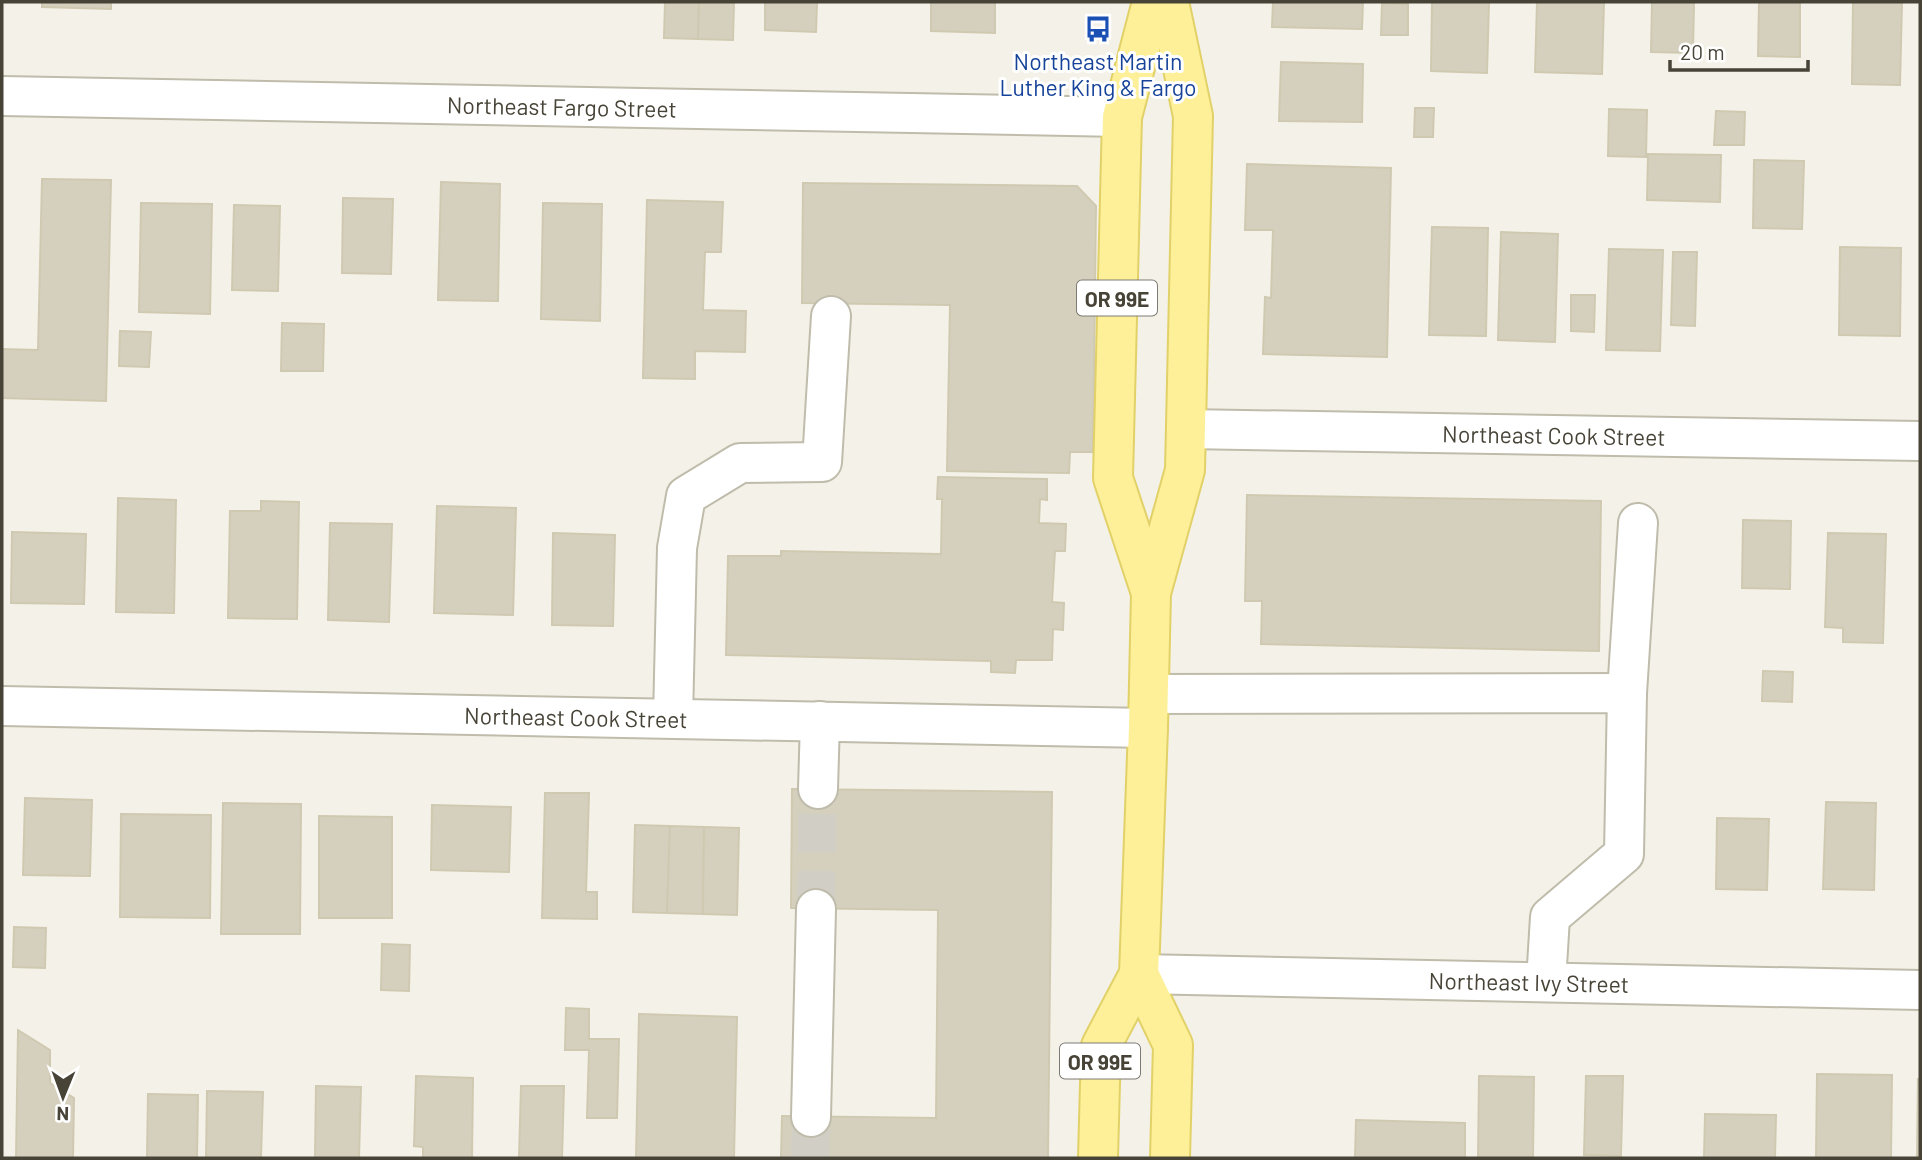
<svg xmlns="http://www.w3.org/2000/svg" width="1922" height="1160" font-family="Barlow,sans-serif">
  <rect width="100%" height="100%" fill="#f4f2e8"/>
  <g fill="#d5d0be" stroke="#d0c9b1" stroke-width="2">
    <polygon points="42,2 111,2 111,9 42,7"/>
    <polygon points="665,2 699,2 698,39 664,38"/>
    <polygon points="699,2 734,2 733,40 698,39"/>
    <polygon points="765,2 817,2 816,32 765,30"/>
    <polygon points="931,2 995,2 995,33 931,31"/>
    <polygon points="1273,2 1363,2 1362,29 1272,27"/>
    <polygon points="1432,2 1489,2 1487,73 1431,71"/>
    <polygon points="1537,2 1604,2 1602,74 1535,72"/>
    <polygon points="1652,2 1694,2 1693,53 1651,52"/>
    <polygon points="1759,2 1800,2 1800,57 1758,56"/>
    <polygon points="1853,2 1902,2 1900,85 1852,84"/>
    <polygon points="1382,3 1408,4 1408,35 1381,35"/>
    <polygon points="1281,62 1363,64 1362,122 1279,121"/>
    <polygon points="1415,108 1434,108 1433,137 1414,137"/>
    <polygon points="1609,109 1647,110 1646,157 1608,156"/>
    <polygon points="1716,111 1745,112 1744,145 1714,145"/>
    <polygon points="1648,154 1721,155 1720,202 1647,200"/>
    <polygon points="1754,160 1804,161 1802,229 1753,228"/>
    <polygon points="1247,164 1391,168 1387,357 1263,354 1265,297 1271,298 1273,230 1245,230"/>
    <polygon points="42,179 111,180 106,401 2,398 2,349 38,350"/>
    <polygon points="441,182 500,184 498,301 438,300"/>
    <polygon points="803,183 1077,186 1096,206 1093,452 1070,452 1069,473 947,471 950,305 802,303"/>
    <polygon points="343,198 393,199 391,274 342,273"/>
    <polygon points="647,200 723,202 721,252 705,252 703,310 746,311 745,352 695,351 695,379 643,378"/>
    <polygon points="141,203 212,204 210,314 139,312"/>
    <polygon points="543,203 602,204 600,321 541,319"/>
    <polygon points="234,205 280,206 278,291 232,290"/>
    <polygon points="1432,227 1488,228 1486,336 1429,335"/>
    <polygon points="1501,232 1558,234 1555,342 1498,340"/>
    <polygon points="1840,247 1901,248 1900,336 1839,335"/>
    <polygon points="1609,249 1663,250 1660,351 1606,350"/>
    <polygon points="1673,252 1697,252 1695,326 1671,325"/>
    <polygon points="1571,295 1595,295 1594,332 1571,331"/>
    <polygon points="282,323 324,324 323,371 281,371"/>
    <polygon points="120,331 151,332 149,367 119,366"/>
    <polygon points="938,477 1047,479 1047,500 1040,499 1039,523 1066,524 1065,551 1055,551 1052,602 1064,603 1063,630 1053,629 1052,660 1016,660 1015,673 991,672 991,661 726,655 728,556 781,556 781,551 941,554 942,499 937,499"/>
    <polygon points="1247,495 1601,501 1599,651 1261,644 1262,601 1245,601"/>
    <polygon points="118,498 176,500 174,613 116,612"/>
    <polygon points="261,501 299,502 297,619 228,618 230,511 261,511"/>
    <polygon points="437,506 516,508 513,615 434,613"/>
    <polygon points="1743,520 1791,521 1790,589 1742,588"/>
    <polygon points="330,523 392,524 389,622 328,620"/>
    <polygon points="12,532 86,534 84,604 11,603"/>
    <polygon points="553,533 615,535 613,626 552,625"/>
    <polygon points="1828,533 1886,534 1883,643 1843,642 1843,628 1825,627"/>
    <polygon points="1763,671 1793,672 1792,702 1762,701"/>
    <polygon points="792,789 1052,792 1048,1158 781,1158 782,1116 936,1118 938,910 791,908"/>
    <polygon points="545,793 589,793 586,892 597,892 597,919 542,918"/>
    <polygon points="25,798 92,800 90,876 23,875"/>
    <polygon points="1826,802 1876,803 1874,890 1823,889"/>
    <polygon points="223,803 301,804 300,934 221,934"/>
    <polygon points="432,805 511,807 509,872 431,870"/>
    <polygon points="121,814 211,815 210,918 120,917"/>
    <polygon points="319,816 392,817 392,918 319,918"/>
    <polygon points="1717,818 1769,819 1767,890 1716,889"/>
    <polygon points="635,825 670,826 667,913 633,912"/>
    <polygon points="670,826 704,827 703,914 667,913"/>
    <polygon points="704,827 739,828 737,915 703,914"/>
    <polygon points="14,927 46,928 45,968 13,967"/>
    <polygon points="382,944 410,945 409,991 381,990"/>
    <polygon points="566,1008 589,1009 589,1039 619,1039 617,1118 587,1118 589,1050 565,1050"/>
    <polygon points="639,1014 737,1017 734,1158 636,1158"/>
    <polygon points="18,1030 50,1050 50,1083 74,1098 73,1158 16,1158"/>
    <polygon points="1817,1074 1892,1075 1891,1158 1816,1158"/>
    <polygon points="416,1076 473,1078 472,1158 423,1158 423,1147 414,1146"/>
    <polygon points="1479,1076 1534,1077 1533,1158 1478,1158"/>
    <polygon points="1586,1076 1623,1076 1621,1156 1584,1155"/>
    <polygon points="1918,1079 1920,1079 1920,1158 1917,1158"/>
    <polygon points="316,1086 361,1087 359,1158 315,1158"/>
    <polygon points="521,1086 564,1086 562,1158 519,1158"/>
    <polygon points="207,1091 263,1092 261,1158 206,1158"/>
    <polygon points="148,1094 198,1095 197,1158 147,1158"/>
    <polygon points="1705,1114 1776,1115 1775,1158 1704,1158"/>
    <polygon points="1356,1120 1465,1123 1465,1158 1355,1158"/>
  </g>
  <g fill="none" stroke-linecap="round" stroke-linejoin="round">
    <g stroke="#d1cfc5" stroke-width="38" stroke-dasharray="38 19" stroke-linecap="butt">
      <polyline points="816,909 818,789"/>
      <polyline points="810,1158 811,1117"/>
    </g>
    <g stroke="#bfbcab" stroke-width="42">
      <g id="minor">
        <path id="s1" d="M 2,96 L 1122,117"/>
        <path id="s2" d="M 1186,429 L 1920,441"/>
        <polyline points="1627,693 1638,523"/>
        <polyline points="1149,694 1627,693 1624,854 1550,917 1546,982"/>
        <path id="s3" d="M 2,706 L 1148,728"/>
        <polyline points="673,718 677,548 686,496 740,463 822,462 831,316"/>
        <polyline points="818,789 820,721"/>
        <path id="s4" d="M 1139,974 L 1920,990"/>
        <polyline points="811,1117 816,909"/>
      </g>
    </g>
    <g stroke="#e2d168" stroke-width="42">
      <g id="major">
        <polyline points="1151,593 1113,478 1122,117 1152,2"/>
        <polyline points="1139,974 1173,1045 1170,1158"/>
        <polyline points="1098,1158 1101,1046 1139,974 1148,728 1151,593 1185,470 1193,116 1169,2"/>
      </g>
    </g>
    <use href="#minor" stroke="#fff" stroke-width="38"/>
    <use href="#major" stroke="#fdf099" stroke-width="38"/>
  </g>
  <defs>
    <g id="bus-bare" transform="scale(2.1)"><path d="M-5-6H5V4H4V6H2V4H-2V6H-4V4H-5ZM-3.5-4V0h7V-4ZM-3.5 1.2v1.5H-2V1.2ZM2 1.2v1.5H3.5V1.2Z" fill="#1a4fb4" stroke="#fff" stroke-width="2.5" paint-order="stroke"/></g>
  </defs>
  <g fill-rule="evenodd">
    <use href="#bus-bare" x="1098" y="29"/>
  </g>
  <g text-anchor="middle" dominant-baseline="central" stroke-width="6" stroke-linejoin="round" paint-order="stroke">
    <g fill="#fff" stroke="#7e7b73" stroke-width="2">
      <rect x="1077" y="280.5" width="80" height="35" rx="5"/>
      <rect x="1060" y="1043.5" width="80" height="35" rx="5"/>
    </g>
    <g font-size="21" font-weight="bold" fill="#474337">
      <text x="1117" y="298">OR 99E</text>
      <text x="1100" y="1061">OR 99E</text>
    </g>
    <g font-size="23" fill="#164399" stroke="#fff">
      <text x="1098" y="61">Northeast Martin<tspan x="1098" dy="26">Luther King &amp; Fargo</tspan></text>
    </g>
    <g font-size="23" fill="#474337" stroke="#fff">
      <text stroke="none"><textPath href="#s1" startOffset="560">Northeast Fargo Street</textPath></text>
      <text stroke="none"><textPath href="#s2" startOffset="368">Northeast Cook Street</textPath></text>
      <text stroke="none"><textPath href="#s3" startOffset="574">Northeast Cook Street</textPath></text>
      <text stroke="none"><textPath href="#s4" startOffset="390">Northeast Ivy Street</textPath></text>
    </g>
  </g>
  <rect width="1922" height="1160" fill="none" stroke="#474337" stroke-width="7"/>
  <g transform="translate(63 1097) rotate(181)" stroke="#ffffff" stroke-width="5" paint-order="stroke">
  <path d="M0-5L12 26L0 18L-12 26Z" fill="#474337"/>
  <text y="-10" font-size="19" font-weight="bold" text-anchor="middle" fill="#474337">N</text>
  </g>
  <path d="M1670 60v10h138v-10" fill="none" stroke="#474337" stroke-width="3.5"/>
  <text x="1680" y="60" font-size="21" fill="#474337" stroke="#ffffff" stroke-width="5" paint-order="stroke">20 m</text>
</svg>
